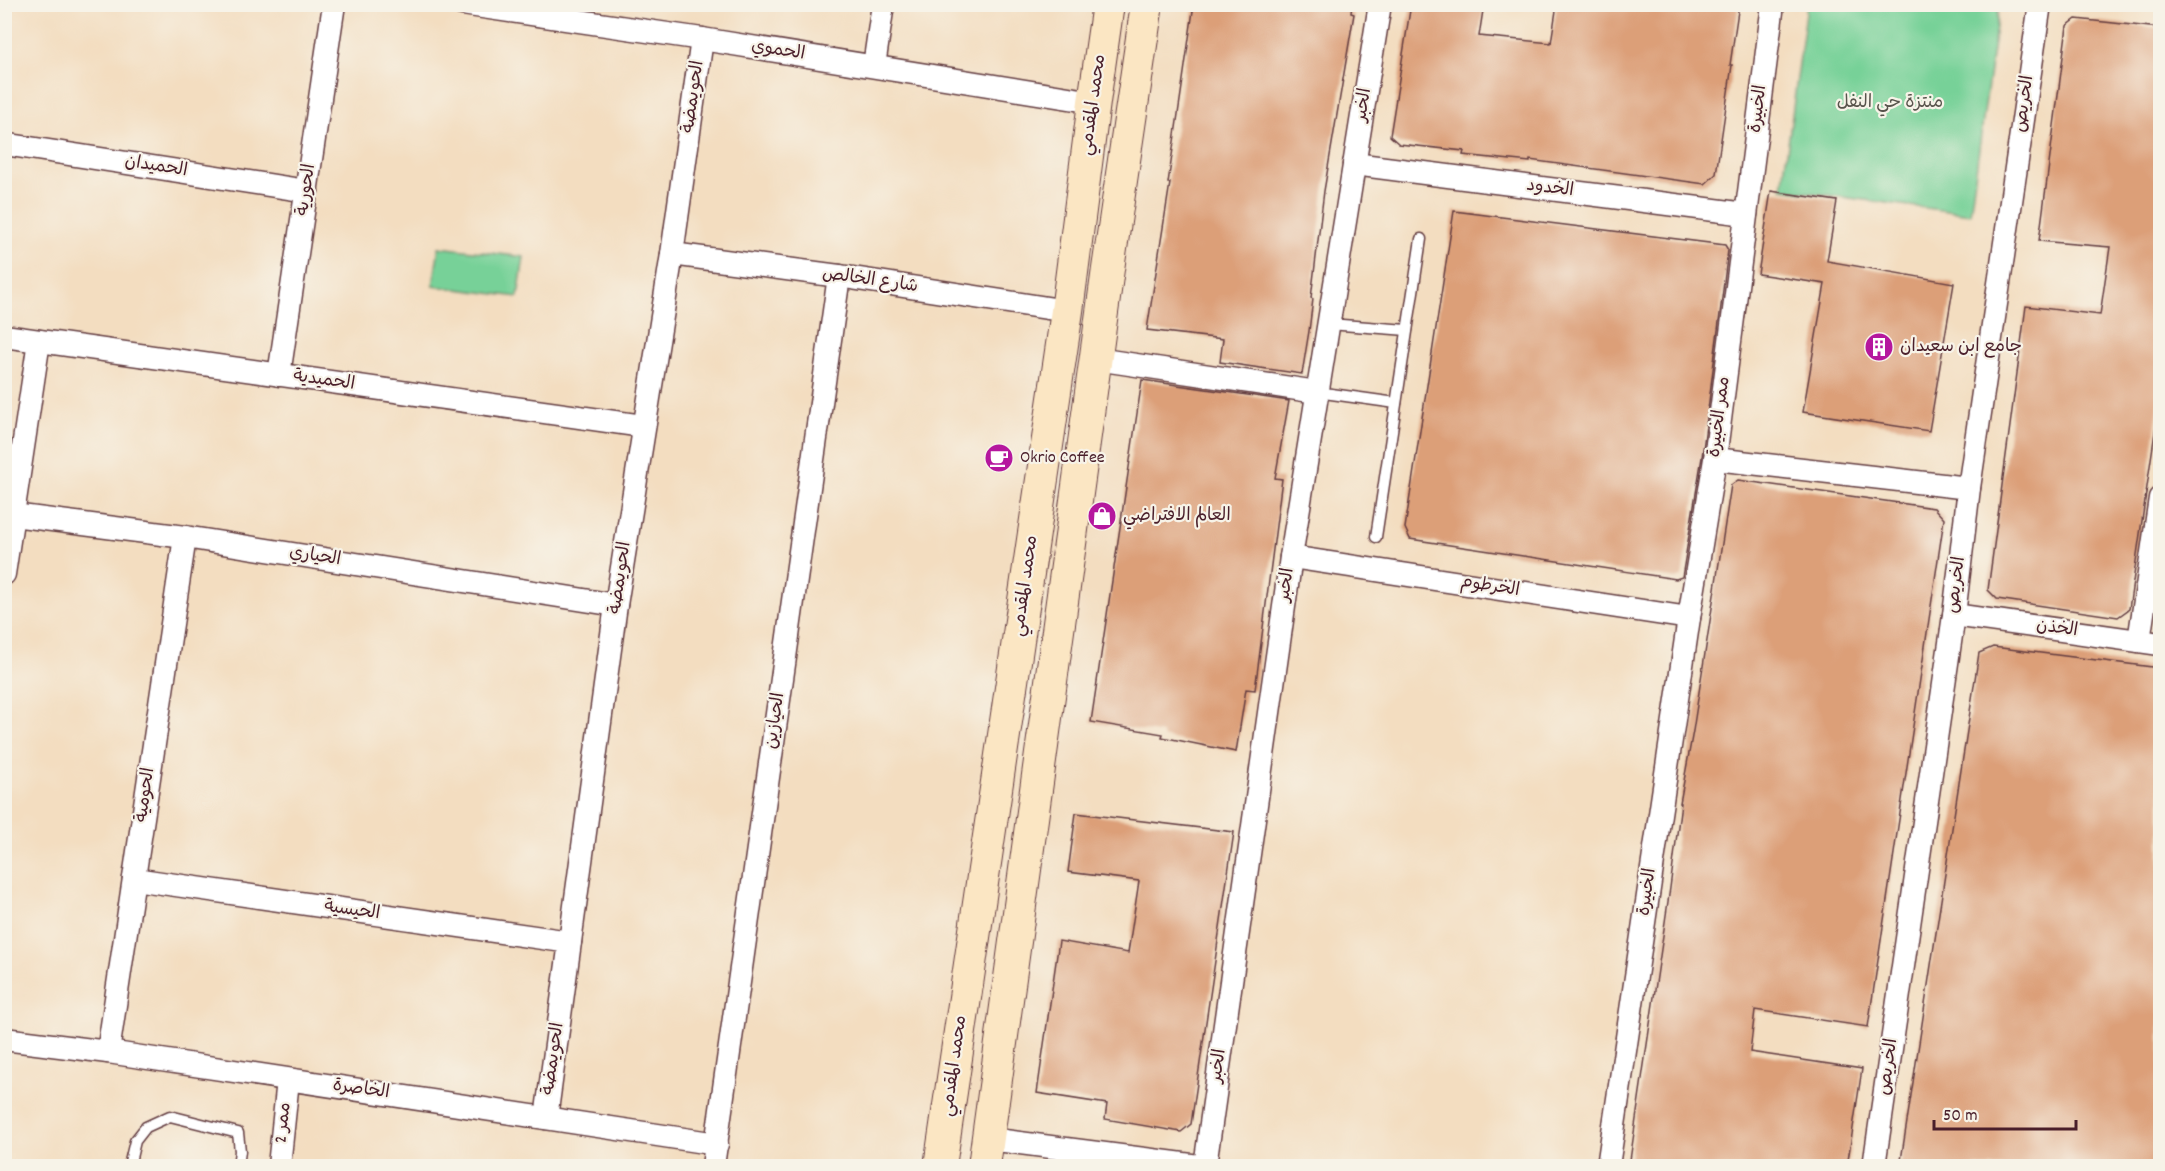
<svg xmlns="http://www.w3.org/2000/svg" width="2165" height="1171" font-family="Dekko,'Playpen Sans Arabic',sans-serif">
  <rect width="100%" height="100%" fill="#f7f3e8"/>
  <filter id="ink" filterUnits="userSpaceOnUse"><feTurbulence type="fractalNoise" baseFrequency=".0167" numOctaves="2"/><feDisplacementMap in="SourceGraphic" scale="12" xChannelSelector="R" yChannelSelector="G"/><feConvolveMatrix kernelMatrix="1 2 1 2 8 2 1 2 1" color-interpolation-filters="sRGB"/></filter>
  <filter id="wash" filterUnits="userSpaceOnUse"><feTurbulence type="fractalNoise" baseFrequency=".008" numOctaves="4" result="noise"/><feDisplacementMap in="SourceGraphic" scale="24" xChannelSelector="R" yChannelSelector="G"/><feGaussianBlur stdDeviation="1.35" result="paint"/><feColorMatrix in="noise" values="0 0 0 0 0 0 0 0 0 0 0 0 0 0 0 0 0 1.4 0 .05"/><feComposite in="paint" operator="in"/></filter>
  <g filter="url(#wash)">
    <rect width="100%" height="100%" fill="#f3ddc0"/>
    <g fill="#77d198" stroke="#607862" stroke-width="1.5">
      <polygon points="1807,5 1999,5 1970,214 1782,189"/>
      <polygon points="439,247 524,257 518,297 433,286"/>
    </g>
    <g id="blocks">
      <g fill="#dc9f78">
        <polygon points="1194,4 1352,4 1351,13 1354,14 1324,191 1311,298 1313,299 1309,331 1302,374 1220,362 1223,339 1147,330 1170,183 1168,183"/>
        <polygon points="1411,4 1484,4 1479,36 1551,43 1557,4 1739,4 1730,65 1732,65 1716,174 1705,184 1530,160 1530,162 1463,155 1464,151 1399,144 1390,136"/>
        <polygon points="2076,19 2160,28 2160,398 2129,609 2118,617 1997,599 1988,590 2026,306 2100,315 2110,247 2039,241 2067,26"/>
        <polygon points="1771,191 1837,201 1827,261 1954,283 1929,431 1803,412 1825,284 1758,274"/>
        <polygon points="1454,211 1725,245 1728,250 1702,457 1682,577 1676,579 1410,539 1405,528"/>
        <polygon points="1142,380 1289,401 1275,478 1282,479 1255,690 1246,689 1236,752 1162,737 1163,734 1091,722"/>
        <polygon points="1738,480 1934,508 1944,519 1868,1027 1755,1010 1750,1052 1862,1069 1847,1167 1629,1167 1670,888 1681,803 1680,803 1693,731 1731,485"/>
        <polygon points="1993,647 2160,668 2160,1167 1900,1167 1979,653"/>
        <polygon points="1076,813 1234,832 1191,1124 1181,1132 1105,1119 1107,1104 1037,1093 1059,941 1128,953 1139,881 1068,872"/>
      </g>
    </g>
  </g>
  <g filter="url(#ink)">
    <use href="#blocks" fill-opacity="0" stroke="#633c41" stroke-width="1.5"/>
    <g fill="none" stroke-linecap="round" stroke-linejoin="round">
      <g stroke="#633c41" stroke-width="13">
        <g id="lane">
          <polyline points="1329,324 1407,330"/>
          <polyline points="1317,392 1396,403"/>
          <polyline points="1376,537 1421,239"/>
          <polyline points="129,1166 135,1141 146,1127 170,1116 238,1133 240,1151 238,1166"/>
        </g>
      </g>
      <g stroke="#633c41" stroke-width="25">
        <g id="street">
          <polyline points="462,4 702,39 1094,102"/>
          <polyline points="874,66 883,4"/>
          <polyline points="4,144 307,191"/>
          <polyline points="1354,164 1746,214"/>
          <polyline points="672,254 839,276 1067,311"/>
          <polyline points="4,336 643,426"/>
          <polyline points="1096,359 1317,392"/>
          <polyline points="279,375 334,4"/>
          <polyline points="1715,459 1969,488"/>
          <polyline points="13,515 185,537 616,605"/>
          <polyline points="1291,557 1689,618"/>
          <polyline points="4,574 39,341"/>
          <polyline points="1954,615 2160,644"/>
          <polyline points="2139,641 2160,498"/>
          <polyline points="134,879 570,942"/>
          <polyline points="4,1039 108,1052 717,1144"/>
          <polyline points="108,1052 185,537"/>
          <polyline points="546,1118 616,605 672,254 702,39"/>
          <polyline points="989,1139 1199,1166"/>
          <polyline points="279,1166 288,1080"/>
          <polyline points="713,1166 839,276"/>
          <polyline points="1205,1166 1291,557 1380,4"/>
          <polyline points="1608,1166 1689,618 1715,459 1773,4"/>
          <polyline points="1874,1166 1954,615 1969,488 2040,4"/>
        </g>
      </g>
      <g stroke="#633c41" stroke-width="34">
        <g id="secondary">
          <polyline points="940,1166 1067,311 1094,102 1108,4"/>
          <polyline points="984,1166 1108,269 1147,4"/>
        </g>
      </g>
      <use href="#lane" stroke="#fff" stroke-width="10"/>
      <use href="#street" stroke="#fff" stroke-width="22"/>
      <use href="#secondary" stroke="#fbe6c3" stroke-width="32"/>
    </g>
  </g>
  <defs>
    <g id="building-disc" transform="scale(1.5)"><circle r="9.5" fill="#b5179e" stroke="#f7f3e8"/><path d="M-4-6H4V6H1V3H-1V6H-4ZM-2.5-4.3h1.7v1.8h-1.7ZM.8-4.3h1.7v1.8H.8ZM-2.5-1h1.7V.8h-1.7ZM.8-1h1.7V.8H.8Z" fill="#fff"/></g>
    <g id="cafe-disc" transform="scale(1.5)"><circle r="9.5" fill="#b5179e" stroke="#f7f3e8"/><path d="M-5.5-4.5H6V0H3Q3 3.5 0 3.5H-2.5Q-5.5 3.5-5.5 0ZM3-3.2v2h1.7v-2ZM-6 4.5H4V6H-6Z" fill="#fff"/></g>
    <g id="shop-disc" transform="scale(1.5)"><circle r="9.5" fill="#b5179e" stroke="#f7f3e8"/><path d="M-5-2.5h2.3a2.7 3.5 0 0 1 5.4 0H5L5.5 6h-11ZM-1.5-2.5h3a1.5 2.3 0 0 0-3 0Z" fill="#fff"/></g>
  </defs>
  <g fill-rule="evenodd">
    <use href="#building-disc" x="1879" y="347"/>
    <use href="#cafe-disc" x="999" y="458"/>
    <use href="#shop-disc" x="1102" y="516"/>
  </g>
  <g text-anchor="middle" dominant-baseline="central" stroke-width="4.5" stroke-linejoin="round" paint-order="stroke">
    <g font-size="18" fill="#4a1f2b" stroke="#f7f3e8">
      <text transform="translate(778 51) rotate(9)">الحموي</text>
      <text transform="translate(694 97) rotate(-82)">الحويمضة</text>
      <text transform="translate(2025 104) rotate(-82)">الخريص</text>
      <text transform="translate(1094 105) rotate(-82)">محمد المقدمي</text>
      <text transform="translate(1364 105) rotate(-81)">الخبر</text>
      <text transform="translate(1759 109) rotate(-83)">الخبيرة</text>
      <text transform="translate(156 167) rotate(9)">الحميدان</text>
      <text transform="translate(1550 189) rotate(7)">الخدود</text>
      <text transform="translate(307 190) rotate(-82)">الحورية</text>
      <text transform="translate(870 281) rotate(8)">شارع الخالص</text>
      <text transform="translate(324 381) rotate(8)">الحميدية</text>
      <text transform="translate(1720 417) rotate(-83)">ممر الخبيرة</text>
      <text transform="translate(315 557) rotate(9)">الحياري</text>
      <text transform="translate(621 578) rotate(-82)">الحويمضة</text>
      <text transform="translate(1287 585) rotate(-82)">الخبر</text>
      <text transform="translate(1957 585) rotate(-83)">الخريص</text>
      <text transform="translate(1026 586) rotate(-82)">محمد المقدمي</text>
      <text transform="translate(1490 587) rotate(9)">الخرطوم</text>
      <text transform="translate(2057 629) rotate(8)">الخذن</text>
      <text transform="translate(776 721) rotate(-82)">الحيازين</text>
      <text transform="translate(146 795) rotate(-82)">الحومية</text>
      <text transform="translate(1648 892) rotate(-82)">الخبيرة</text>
      <text transform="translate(352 911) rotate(8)">الحيسية</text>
      <text transform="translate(554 1059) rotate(-82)">الحويمضة</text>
      <text transform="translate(955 1066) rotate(-82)">محمد المقدمي</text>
      <text transform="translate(1219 1066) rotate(-82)">الخبر</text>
      <text transform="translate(1889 1067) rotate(-82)">الخريص</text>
      <text transform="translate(361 1090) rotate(8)">الخاصرة</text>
      <text transform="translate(284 1123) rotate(-84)">ممر 2</text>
    </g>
    <g font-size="18" fill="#58544c" stroke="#f7f3e8">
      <text x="1890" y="103">منتزة حي النفل</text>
    </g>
    <g font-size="18" fill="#4a1f2b" stroke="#f7f3e8" text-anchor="start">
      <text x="1900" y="347">جامع ابن سعيدان</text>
      <text x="1020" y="458">Okrio Coffee</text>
      <text x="1123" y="516">العالم الافتراضي</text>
    </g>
  </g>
  <rect width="2165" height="1171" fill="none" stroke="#f7f3e8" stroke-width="24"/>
  <path d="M1934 1120v9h142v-9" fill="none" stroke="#4a1f2b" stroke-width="3"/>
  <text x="1943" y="1120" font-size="18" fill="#4a1f2b" stroke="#f7f3e8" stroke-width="4.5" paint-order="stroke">50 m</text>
</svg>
